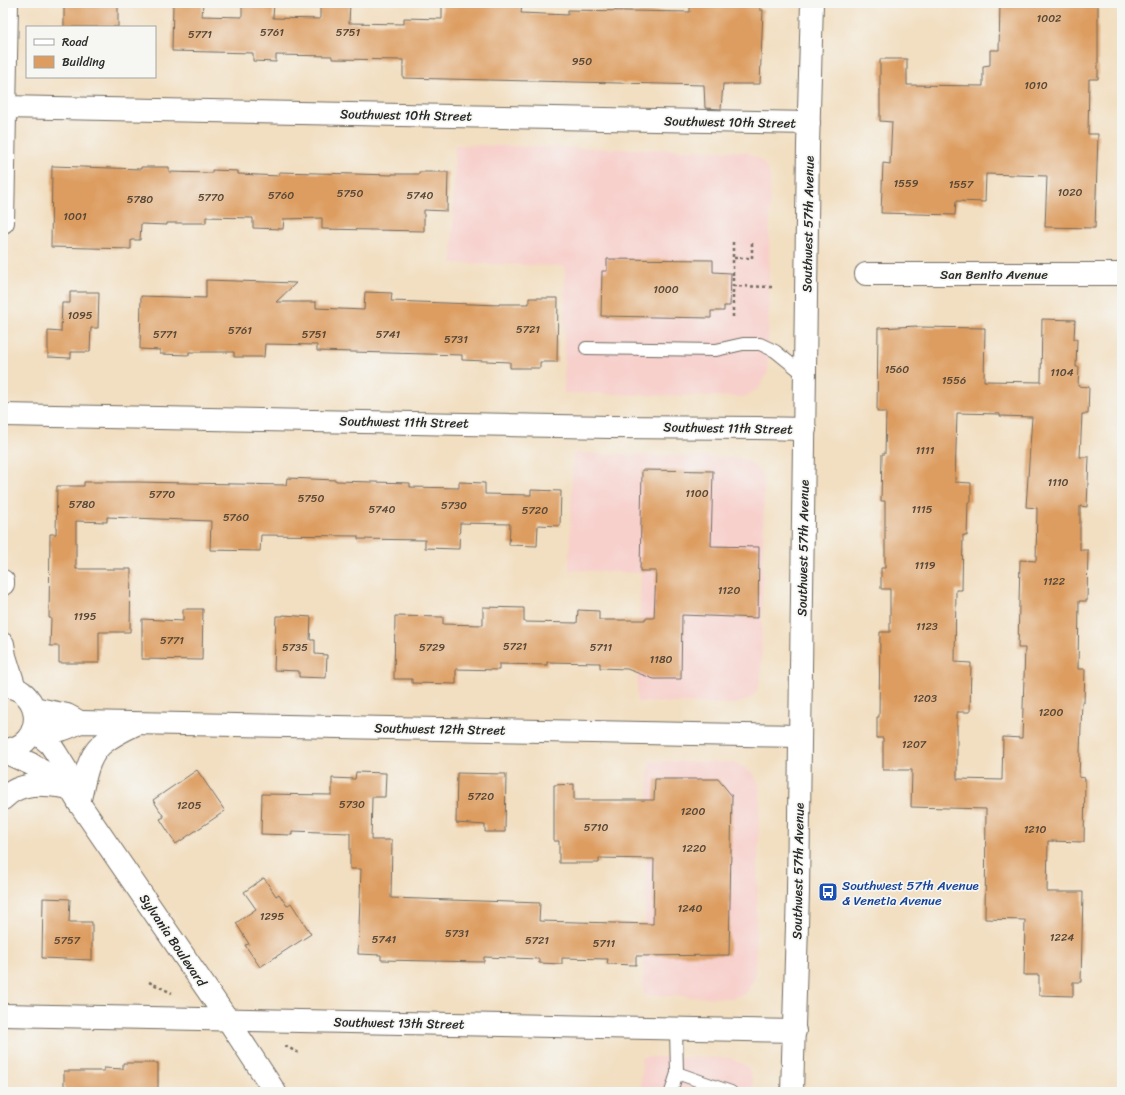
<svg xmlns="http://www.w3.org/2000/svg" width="1125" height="1095" font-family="Sriracha,sans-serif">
  <rect width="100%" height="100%" fill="#f6f6f2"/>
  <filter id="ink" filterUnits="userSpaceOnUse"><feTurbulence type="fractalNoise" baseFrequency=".025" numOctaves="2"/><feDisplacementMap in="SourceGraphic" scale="8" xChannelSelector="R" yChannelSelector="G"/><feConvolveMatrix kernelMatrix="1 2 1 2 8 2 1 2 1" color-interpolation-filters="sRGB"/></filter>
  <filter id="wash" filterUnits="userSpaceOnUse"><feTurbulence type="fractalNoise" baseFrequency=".012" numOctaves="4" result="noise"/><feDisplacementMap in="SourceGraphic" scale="16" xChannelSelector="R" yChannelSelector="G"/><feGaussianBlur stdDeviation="0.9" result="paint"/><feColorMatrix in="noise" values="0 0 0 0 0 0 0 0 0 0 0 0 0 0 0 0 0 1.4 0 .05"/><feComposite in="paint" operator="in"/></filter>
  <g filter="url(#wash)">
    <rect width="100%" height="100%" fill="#f2dec0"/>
    <g fill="#f7d0cc">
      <polygon points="455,145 731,151 747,152 763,162 770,175 768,371 759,388 744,397 564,393 565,266 452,263"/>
      <polygon points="573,453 741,458 752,464 761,472 764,483 761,678 756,692 749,699 736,704 637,702 641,573 569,570"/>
      <polygon points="649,761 736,763 753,773 760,788 755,976 747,993 731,998 643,995"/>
      <polygon points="642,1057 730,1058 748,1067 753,1082 753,1092 641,1092"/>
    </g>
    <g id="blocks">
      <g fill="#dd9d60" fill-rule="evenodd">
        <rect x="64" y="3" width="54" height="24"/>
        <polygon points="173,3 203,3 202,16 242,17 242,3 274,3 273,18 320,19 320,3 350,3 349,23 404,24 404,18 442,19 442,3 522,3 521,13 568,15 568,10 690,12 690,3 760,3 760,10 763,10 760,84 723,84 721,109 705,108 704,85 403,78 403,60 332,59 332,56 276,55 276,62 253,61 253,53 172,51"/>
        <polygon points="1000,3 1098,3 1098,79 1089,79 1088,134 1098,134 1095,228 1045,227 1047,176 986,174 985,202 956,201 955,215 881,213 883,163 890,164 892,122 880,121 880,59 907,59 907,85 983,86 983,66 990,65 990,50 999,50"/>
        <polygon points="52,166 141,169 141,167 169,167 169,172 212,173 212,170 238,171 238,174 279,176 279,172 392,175 392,174 419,174 419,172 448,172 447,211 424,210 424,231 322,229 322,218 284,219 283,229 253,228 253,218 206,217 206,223 167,223 167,225 141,224 140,240 131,240 131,249 51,247"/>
        <polygon points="607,259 713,260 713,272 731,273 730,306 724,306 724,311 711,311 711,318 601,316 602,271 607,271"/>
        <polygon points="206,280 296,283 276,302 316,302 316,308 364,310 365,292 392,293 391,301 499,305 499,304 529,304 529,298 558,298 557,362 540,362 540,368 510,368 510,362 462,360 462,355 317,351 317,345 265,344 264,357 234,357 234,352 189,352 189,355 160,354 160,350 140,349 141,296 206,298"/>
        <polygon points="70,292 99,292 98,328 91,328 90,352 71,352 71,358 48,357 48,331 61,332 62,303 70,303"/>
        <path d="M 1042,319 L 1075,320 L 1074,339 L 1077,339 L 1076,367 L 1079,367 L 1078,386 L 1089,387 L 1088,414 L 1082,414 L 1080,457 L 1089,457 L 1087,507 L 1080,506 L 1080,550 L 1088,550 L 1087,601 L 1079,601 L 1078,669 L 1085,669 L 1084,703 L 1082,702 L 1079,777 L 1085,778 L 1084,842 L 1048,841 L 1047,892 L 1083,892 L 1081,982 L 1073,982 L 1073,996 L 1039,995 L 1039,975 L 1024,975 L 1025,920 L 985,919 L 986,809 L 911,807 L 912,770 L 883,770 L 883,738 L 877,738 L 877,717 L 879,717 L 880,632 L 890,632 L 890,589 L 881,589 L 881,568 L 885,568 L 885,501 L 881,501 L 882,454 L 885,454 L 886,412 L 877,412 L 878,328 L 917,326 L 917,327 L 985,328 L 984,381 L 1041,382 ZM 957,413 L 1000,414 L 1000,416 L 1032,417 L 1026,507 L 1037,508 L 1036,561 L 1020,560 L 1018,648 L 1025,648 L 1022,738 L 1003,737 L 1002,780 L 957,779 L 957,712 L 970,712 L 971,663 L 955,662 L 956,590 L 962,590 L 963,535 L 967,536 L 968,502 L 971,502 L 971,483 L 955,482 Z"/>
        <polygon points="642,470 713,471 711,546 759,547 758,618 682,615 681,679 654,679 627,669 600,668 600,663 547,662 547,665 499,664 499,670 456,669 456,684 412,683 412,679 394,679 395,616 443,617 443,624 483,625 483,607 524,608 524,622 577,623 578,610 599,611 599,620 645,620 645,618 654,618 656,571 640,571"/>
        <polygon points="287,478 336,480 336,481 410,483 410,487 459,488 459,482 485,483 485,494 531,495 531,490 561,491 560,526 538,525 537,546 509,545 510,524 460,523 459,549 425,548 425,540 358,539 358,536 261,535 260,551 210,550 211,521 107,517 107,522 76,521 76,569 131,569 130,632 99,632 99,663 59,663 59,646 50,646 51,618 49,618 50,534 56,534 57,486 84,486 84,482 137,482 286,485"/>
        <polygon points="183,609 203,609 202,660 142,659 142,619 183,621"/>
        <polygon points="283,615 311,617 310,640 315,640 315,654 327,655 326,678 299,677 299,671 274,670 276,616 283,616"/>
        <polygon points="197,770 225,811 176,844 160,819 164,817 153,800"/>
        <polygon points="356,772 386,773 385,797 372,797 371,840 392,840 391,898 540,903 539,921 653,924 654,859 599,858 599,863 559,863 559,841 554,841 554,785 574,784 574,800 654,800 655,779 718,779 732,796 729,955 636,956 636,965 607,964 608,959 562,958 562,964 539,963 539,959 484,957 484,962 381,960 381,955 358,954 361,869 350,869 350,833 292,831 292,835 261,834 262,794 332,795 332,778 355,779"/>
        <polygon points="457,773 506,774 505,832 485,832 485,825 456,823"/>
        <polygon points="264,878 276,896 279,894 287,906 291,903 311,934 260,967 245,945 249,944 236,923 256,909 244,892"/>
        <polygon points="43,898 70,899 69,922 92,922 92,960 42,958"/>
        <polygon points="123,1063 158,1063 158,1092 64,1092 64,1071 104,1071 104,1068 123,1069"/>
      </g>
    </g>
  </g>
  <g filter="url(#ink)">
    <use href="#blocks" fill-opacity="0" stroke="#716a5f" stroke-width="1"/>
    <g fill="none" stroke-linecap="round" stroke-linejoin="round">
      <g stroke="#716a5f" stroke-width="14">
        <g id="service">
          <polyline points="586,348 716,350 743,344 760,344 775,351 806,376"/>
          <polyline points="677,1073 731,1092"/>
          <polyline points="671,1092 677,1073 676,1029"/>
        </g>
      </g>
      <g stroke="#716a5f" stroke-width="24">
        <g id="minor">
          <polyline points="3,107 809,123"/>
          <polyline points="3,222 7,3"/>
          <polyline points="866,274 1122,274"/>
          <polyline points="3,415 610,427 756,428 805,429"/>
          <polyline points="3,581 3,584"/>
          <polyline points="3,644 5,656 15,688"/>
          <path d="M 3,686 C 46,688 45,749 3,750"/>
          <polyline points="34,708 67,715 80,722"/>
          <path d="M 33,730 C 54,733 61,732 80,722 L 800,736"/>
          <polyline points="33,730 50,744 56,753 66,769 70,788 79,803 228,1020 275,1092"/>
          <polyline points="3,751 31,764 70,788"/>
          <path d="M 3,799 C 20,781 43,784 65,787"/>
          <path d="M 79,803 C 85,781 86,755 106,741 C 115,734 126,729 136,724"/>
          <polyline points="3,1015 795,1031"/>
        </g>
      </g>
      <g stroke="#716a5f" stroke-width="24">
        <polyline id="secondary" points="792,1092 798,892 808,146 812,3"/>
      </g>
      <g stroke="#716a5f" stroke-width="2.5" stroke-dasharray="3 3" stroke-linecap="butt">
        <polyline points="734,258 752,258 752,242"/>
        <polyline points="733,286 772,287"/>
        <polyline points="733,317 733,241"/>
        <polyline points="149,982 172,993"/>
        <polyline points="285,1046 301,1054"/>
      </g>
      <use href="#service" stroke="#fff" stroke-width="12"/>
      <use href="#minor" stroke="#fff" stroke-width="22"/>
      <use href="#secondary" stroke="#fff" stroke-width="22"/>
    </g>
  </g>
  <defs>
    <g id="bus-square" transform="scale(1)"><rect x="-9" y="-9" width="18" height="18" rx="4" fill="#1a4fb4" stroke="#f6f6f2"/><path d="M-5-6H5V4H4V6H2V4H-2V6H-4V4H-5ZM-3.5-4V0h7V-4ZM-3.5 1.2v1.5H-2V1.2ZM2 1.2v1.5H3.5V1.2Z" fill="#fff"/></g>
  </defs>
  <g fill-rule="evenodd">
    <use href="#bus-square" x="828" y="892"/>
  </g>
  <g text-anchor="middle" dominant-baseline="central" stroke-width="3.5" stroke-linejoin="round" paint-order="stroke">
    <g font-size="11" fill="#584838">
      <text x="1049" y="18">1002</text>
      <text x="272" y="32">5761</text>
      <text x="348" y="32">5751</text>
      <text x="200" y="34">5771</text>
      <text x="582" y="61">950</text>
      <text x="1036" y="85">1010</text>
      <text x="906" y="183">1559</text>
      <text x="961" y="184">1557</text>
      <text x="1070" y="192">1020</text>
      <text x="350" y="193">5750</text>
      <text x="281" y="195">5760</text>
      <text x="420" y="195">5740</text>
      <text x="211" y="197">5770</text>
      <text x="140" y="199">5780</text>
      <text x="75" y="216">1001</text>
      <text x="666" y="289">1000</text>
      <text x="80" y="315">1095</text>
      <text x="528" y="329">5721</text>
      <text x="240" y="330">5761</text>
      <text x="165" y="334">5771</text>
      <text x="314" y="334">5751</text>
      <text x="388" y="334">5741</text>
      <text x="456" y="339">5731</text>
      <text x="897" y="369">1560</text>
      <text x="1062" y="372">1104</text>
      <text x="954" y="380">1556</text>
      <text x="925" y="450">1111</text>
      <text x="1058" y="482">1110</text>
      <text x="697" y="493">1100</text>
      <text x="162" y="494">5770</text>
      <text x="311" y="498">5750</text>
      <text x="82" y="504">5780</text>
      <text x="454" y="505">5730</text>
      <text x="382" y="509">5740</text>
      <text x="922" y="509">1115</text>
      <text x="535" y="510">5720</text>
      <text x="236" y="517">5760</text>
      <text x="925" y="565">1119</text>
      <text x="1054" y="581">1122</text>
      <text x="729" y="590">1120</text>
      <text x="85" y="616">1195</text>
      <text x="927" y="626">1123</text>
      <text x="172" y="640">5771</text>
      <text x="515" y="646">5721</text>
      <text x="295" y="647">5735</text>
      <text x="432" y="647">5729</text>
      <text x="601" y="647">5711</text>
      <text x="661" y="659">1180</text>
      <text x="925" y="698">1203</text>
      <text x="1051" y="712">1200</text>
      <text x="914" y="744">1207</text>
      <text x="481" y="796">5720</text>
      <text x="352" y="804">5730</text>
      <text x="189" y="805">1205</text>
      <text x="693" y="811">1200</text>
      <text x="596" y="827">5710</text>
      <text x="1035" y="829">1210</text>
      <text x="694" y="848">1220</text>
      <text x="690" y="908">1240</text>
      <text x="272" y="916">1295</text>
      <text x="457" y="933">5731</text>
      <text x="1062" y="937">1224</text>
      <text x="384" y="939">5741</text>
      <text x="67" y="940">5757</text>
      <text x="537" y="940">5721</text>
      <text x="604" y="943">5711</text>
    </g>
    <g font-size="13" fill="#2b2b2b" stroke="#f6f6f2">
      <text transform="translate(406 115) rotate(1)">Southwest 10th Street</text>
      <text transform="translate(730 122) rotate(1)">Southwest 10th Street</text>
      <text transform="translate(808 224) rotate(-89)">Southwest 57th Avenue</text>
      <text x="994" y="274">San Benito Avenue</text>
      <text transform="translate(404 422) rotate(1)">Southwest 11th Street</text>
      <text transform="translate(728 428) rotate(1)">Southwest 11th Street</text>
      <text transform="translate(803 548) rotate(-89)">Southwest 57th Avenue</text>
      <text transform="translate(440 729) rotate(1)">Southwest 12th Street</text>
      <text transform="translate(798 871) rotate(-89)">Southwest 57th Avenue</text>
      <text transform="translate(173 940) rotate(56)">Sylvania Boulevard</text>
      <text transform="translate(399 1023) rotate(1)">Southwest 13th Street</text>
    </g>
    <g font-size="13" fill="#164399" stroke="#f6f6f2" text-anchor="start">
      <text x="842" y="885">Southwest 57th Avenue<tspan x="842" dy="15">&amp; Venetia Avenue</tspan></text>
    </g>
  </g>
  <rect width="1125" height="1095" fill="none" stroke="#f6f6f2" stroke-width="16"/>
  <rect x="26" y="26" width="130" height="52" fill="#f6f6f2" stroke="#a5a5a2"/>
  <rect x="34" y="39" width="20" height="6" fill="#ffffff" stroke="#a5a5a2"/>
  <text x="62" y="46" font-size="12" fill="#2b2b2b">Road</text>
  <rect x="34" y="56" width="20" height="12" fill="#dd9d60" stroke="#a5a5a2"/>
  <text x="62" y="66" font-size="12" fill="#2b2b2b">Building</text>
</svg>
